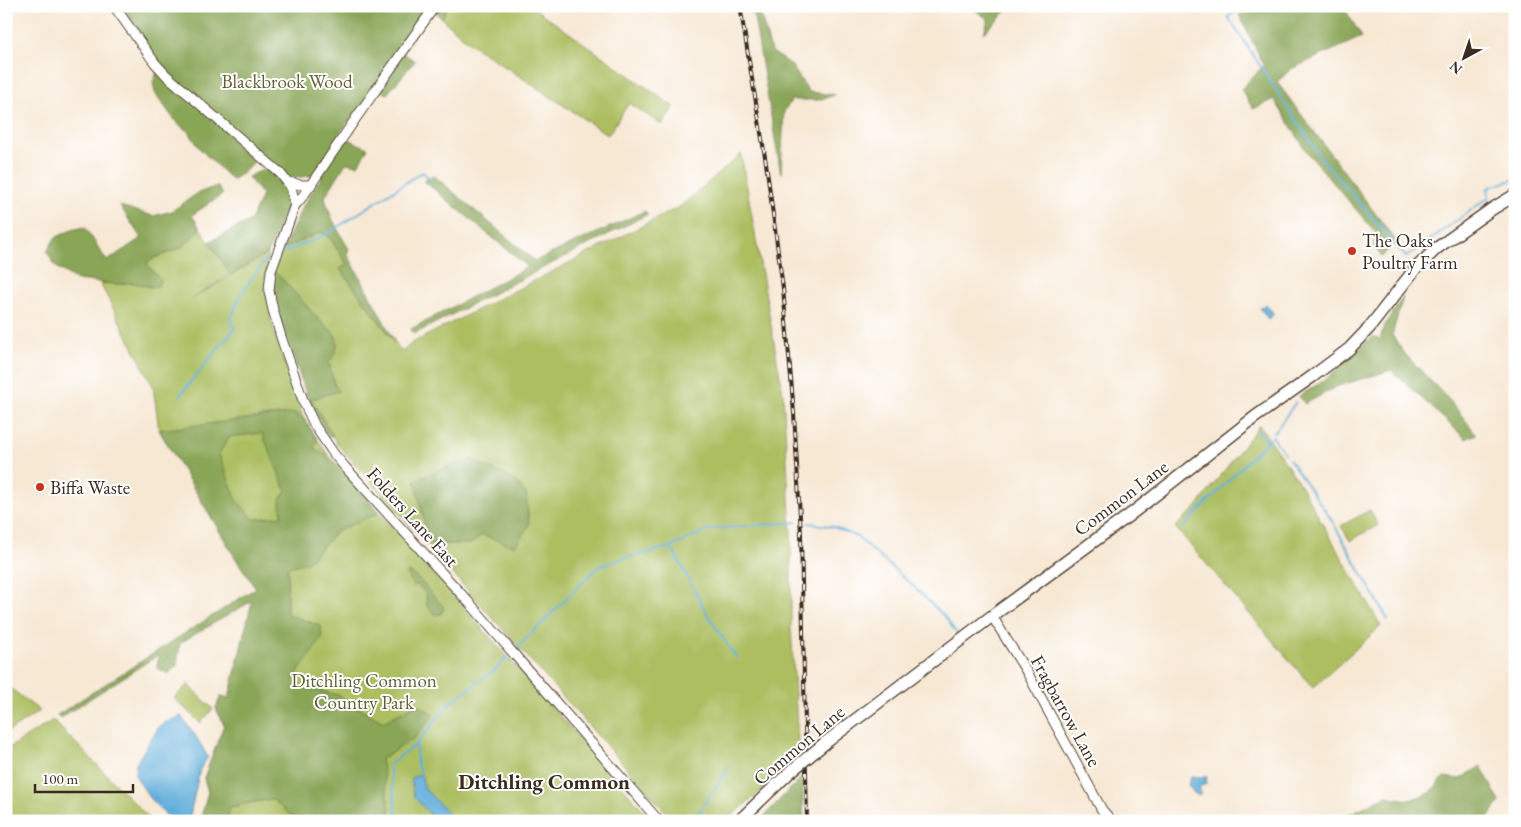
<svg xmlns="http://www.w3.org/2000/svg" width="1521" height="827" font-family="'EB Garamond',serif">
  <rect width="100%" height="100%" fill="#fff"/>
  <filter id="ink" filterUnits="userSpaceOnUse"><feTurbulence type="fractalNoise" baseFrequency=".02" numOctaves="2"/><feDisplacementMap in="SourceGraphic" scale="10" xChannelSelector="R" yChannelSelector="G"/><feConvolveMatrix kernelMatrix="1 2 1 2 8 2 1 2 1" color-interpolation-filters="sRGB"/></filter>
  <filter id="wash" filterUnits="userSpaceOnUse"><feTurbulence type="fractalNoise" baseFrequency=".0096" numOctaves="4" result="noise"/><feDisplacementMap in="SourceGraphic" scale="20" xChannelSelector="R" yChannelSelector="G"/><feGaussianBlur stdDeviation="1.12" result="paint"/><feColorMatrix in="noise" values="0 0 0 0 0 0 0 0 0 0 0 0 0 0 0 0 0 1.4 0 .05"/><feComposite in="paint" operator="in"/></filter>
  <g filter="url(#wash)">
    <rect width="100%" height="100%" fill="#f7e8d4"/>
    <g fill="#acbe61" stroke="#747440">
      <polygon points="447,6 531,6 674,107 662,125 629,103 608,135 471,44 442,19"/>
      <path d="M 741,154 L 783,393 L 791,530 L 791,628 L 799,758 L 726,821 L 674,821 L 338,445 L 311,399 L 317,398 L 334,384 L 329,362 L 335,335 C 313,316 295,291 274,271 L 283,249 L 321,232 L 330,238 L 347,264 L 341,269 L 402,352 L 412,343 L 681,206 Z"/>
      <path d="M 200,228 L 230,274 L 192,299 L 268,253 L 265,284 L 269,308 L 275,336 L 303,417 L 326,452 L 653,821 L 200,821 L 208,792 L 204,778 L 224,725 L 216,708 L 221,696 L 229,698 L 256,588 L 238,562 L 159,430 L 153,386 L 100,283 L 115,284 L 134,283 L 152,287 L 153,272 L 147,265 L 149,261 C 157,256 166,254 176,250 C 186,246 193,237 200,228 Z"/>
      <polygon points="1259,425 1298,481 1381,626 1313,688 1175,527 1196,508"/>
      <polygon points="1370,510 1378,525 1350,541 1341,526"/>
      <polygon points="188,684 213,709 200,723 174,698"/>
      <polygon points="6,685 40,711 6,733"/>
      <polygon points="53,720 152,821 6,821 6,750"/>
    </g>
    <g fill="#89a557" stroke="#62683a" fill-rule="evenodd">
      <path d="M 112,6 L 447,6 L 442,19 L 430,7 L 403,53 L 415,61 L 387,94 L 376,88 L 338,135 L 368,148 L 358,165 L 346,163 L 325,197 C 329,216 339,232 349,249 L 347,253 L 396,344 L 340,269 L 347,264 L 330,238 L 321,232 L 283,249 L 303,206 L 323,175 L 288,178 L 260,156 L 245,171 L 232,180 L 200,149 L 189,132 L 178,124 L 170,114 L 155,93 L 153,82 L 159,67 Z"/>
      <polygon points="752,6 758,6 771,51 792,66 809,92 835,95 818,100 792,100 784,111 781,174"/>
      <polygon points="980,6 1011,6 984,33 988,19 975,10"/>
      <polygon points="1269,6 1343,6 1362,37 1291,69 1277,82 1396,241 1382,257 1373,246 1376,233 1307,152 1274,99 1253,109 1241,89 1264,65 1239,15 1267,8"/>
      <polygon points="266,168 279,180 287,195 287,206 268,253 231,275 209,242 251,220 262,195 248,177"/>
      <polygon points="433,175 535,261 645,211 648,214 414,334 411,329 528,267 424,181"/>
      <path d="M 217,186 L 223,194 L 192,215 L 200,228 C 193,237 186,246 176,250 C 166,254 157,256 149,261 L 147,265 L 161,280 L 157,287 L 152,287 L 134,283 L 115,284 L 77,280 L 56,267 L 47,252 L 55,238 L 71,230 L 85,227 L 107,261 L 141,238 L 120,206 L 153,216 L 172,211 L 198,193 Z"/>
      <path d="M 274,271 C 290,286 304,304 319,320 C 324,326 333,330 336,337 C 339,346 335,355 329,362 L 334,384 L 339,391 L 311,399 L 333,436 L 328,436 L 313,409 L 306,393 L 276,309 L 273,293 Z"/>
      <polygon points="1403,297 1392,335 1405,354 1453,404 1476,434 1466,439 1391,370 1336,387 1305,404 1299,396 1326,379 1373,336 1380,340 1384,326"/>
      <path d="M 294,413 C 306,418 311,431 317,441 L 314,446 L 316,450 L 323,452 L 379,513 L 337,531 L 308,562 L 288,567 L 287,614 L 321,626 L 322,638 L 293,680 L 303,687 L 338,695 L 383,722 L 417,704 L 434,715 L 415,738 L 381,759 L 391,818 L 362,813 L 349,821 L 297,821 L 272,799 L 229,807 L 228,821 L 200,821 L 208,792 L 204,778 L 224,725 L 216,708 L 221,696 L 229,698 L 252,601 L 180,643 L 177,666 L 168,674 L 157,668 L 158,655 L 60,718 L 57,715 L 256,588 L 238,562 L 159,430 ZM 262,433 L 286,491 L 280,499 L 282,516 L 254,519 L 237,501 L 219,454 L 229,437 Z"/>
      <polygon points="470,459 514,480 526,493 529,525 515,546 482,535 471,544 429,544 415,480"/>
      <polygon points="407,572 416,576 444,608 441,614 436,615 427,606 426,594 417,584 414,586 409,579"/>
      <polygon points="1481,766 1500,802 1486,821 1343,821 1341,818 1386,796 1409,800 1430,793 1444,777 1460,779"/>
      <polygon points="802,777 804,821 759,821"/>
    </g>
    <g fill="#60aeda" stroke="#4e6c7c">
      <polygon points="1266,304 1274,314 1268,319 1260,308"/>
      <polygon points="181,716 195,735 208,757 200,769 189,820 172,821 150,799 135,775 136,763 160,725"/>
      <polygon points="421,774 425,789 447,812 452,821 431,821 429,813 414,797 411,778"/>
      <polygon points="1191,776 1207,777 1206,784 1202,786 1199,785 1201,793 1199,796 1194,793 1188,785"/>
    </g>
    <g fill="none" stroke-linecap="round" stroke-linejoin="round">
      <g stroke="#60aeda" stroke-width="2">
        <polyline points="1245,6 1228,17 1321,158 1406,257 1489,197 1488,188 1515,179"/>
        <polyline points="282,253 327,234 422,172 432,180"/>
        <polyline points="180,395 235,328 230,321 241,294 266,259"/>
        <polyline points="1258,430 1267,441"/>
        <polyline points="1274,433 1296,402"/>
        <polyline points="1272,436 1285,454"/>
        <polyline points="1289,459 1331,519 1388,620"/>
        <polyline points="808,523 834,527 857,537 912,585 944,616 958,635"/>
        <polyline points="1183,527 1269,439"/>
        <polyline points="671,547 708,615 737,659"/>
        <polyline points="517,648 598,567 624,558 671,547 711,529 796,522"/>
        <polyline points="416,745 417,765 421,774"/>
        <polyline points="399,821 397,816 389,765 416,744 451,702 496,669 508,656"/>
        <polyline points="693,821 730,766"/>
      </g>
    </g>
  </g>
  <g filter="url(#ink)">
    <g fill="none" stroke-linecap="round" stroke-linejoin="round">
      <g stroke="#574639" stroke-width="11">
        <g id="minor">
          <polyline points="114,6 155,63 166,75 280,173 291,187 295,205 271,271 269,291 273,310 282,340 304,403 315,426 334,454 345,467 474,608 659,821"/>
          <polyline points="288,182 301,185 311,185"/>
          <polyline points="295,205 299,201 308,189 356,118 435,6"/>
          <polyline points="992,616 1028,674 1102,810 1112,821"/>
        </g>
      </g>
      <g stroke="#574639" stroke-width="14">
        <g id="major">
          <polyline points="825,743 992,616 1131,514 1255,417 1313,376 1349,349 1369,328 1415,269 1437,248 1492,209 1515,195"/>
          <polyline points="739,821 790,772"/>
        </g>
      </g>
      <use href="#minor" stroke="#fff" stroke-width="9"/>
      <use href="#major" stroke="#fff" stroke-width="11"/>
      <g stroke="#3b2a1e" stroke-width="4">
        <polyline id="rail" points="740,6 766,163 783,288 794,413 801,534 807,821"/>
      </g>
      <use href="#rail" stroke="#fff" stroke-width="2" stroke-dasharray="5.5" stroke-linecap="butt"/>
      <g stroke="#574639" stroke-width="14" stroke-linecap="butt">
        <polyline id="major-bridge" points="790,772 825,743"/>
      </g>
      <use href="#major-bridge" stroke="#fff" stroke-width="11"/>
    </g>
  </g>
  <g fill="#c8321e" stroke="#fff" stroke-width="2">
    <circle cx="1352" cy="251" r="5"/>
    <circle cx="40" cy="487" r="5"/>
  </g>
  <g text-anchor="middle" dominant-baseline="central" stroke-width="4" stroke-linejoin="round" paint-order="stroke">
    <g font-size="19" fill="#635e35" stroke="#fff">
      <text x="287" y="81">Blackbrook Wood</text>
      <text x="364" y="680">Ditchling Common<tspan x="364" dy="22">Country Park</tspan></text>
    </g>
    <g font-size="19" fill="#3b2a1e" stroke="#fff" text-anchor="start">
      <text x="1362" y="240">The Oaks<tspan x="1362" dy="22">Poultry Farm</tspan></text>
      <text x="50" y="487">Biffa Waste</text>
    </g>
    <g font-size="19" fill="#3b2a1e" stroke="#fff">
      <text transform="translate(1121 498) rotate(-37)">Common Lane</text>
      <text transform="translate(413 517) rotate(48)">Folders Lane East</text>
      <text transform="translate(1066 711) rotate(61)">Fragbarrow Lane</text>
      <text transform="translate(799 745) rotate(-40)">Common Lane</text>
    </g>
    <g font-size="21" font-weight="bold" fill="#3b2a1e" stroke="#fff">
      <text x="544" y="781">Ditchling Common</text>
    </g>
  </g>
  <rect width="1521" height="827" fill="none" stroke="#fff" stroke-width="25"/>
  <g transform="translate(1464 58) rotate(220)" stroke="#ffffff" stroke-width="4" paint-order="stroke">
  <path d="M0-4L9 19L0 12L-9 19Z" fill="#3b2a1e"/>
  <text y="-8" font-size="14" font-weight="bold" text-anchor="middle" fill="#3b2a1e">N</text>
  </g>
  <path d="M35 784v8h98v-8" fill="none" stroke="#3b2a1e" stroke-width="2.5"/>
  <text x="42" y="784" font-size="15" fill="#3b2a1e" stroke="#ffffff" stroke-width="4" paint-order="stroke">100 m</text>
</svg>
